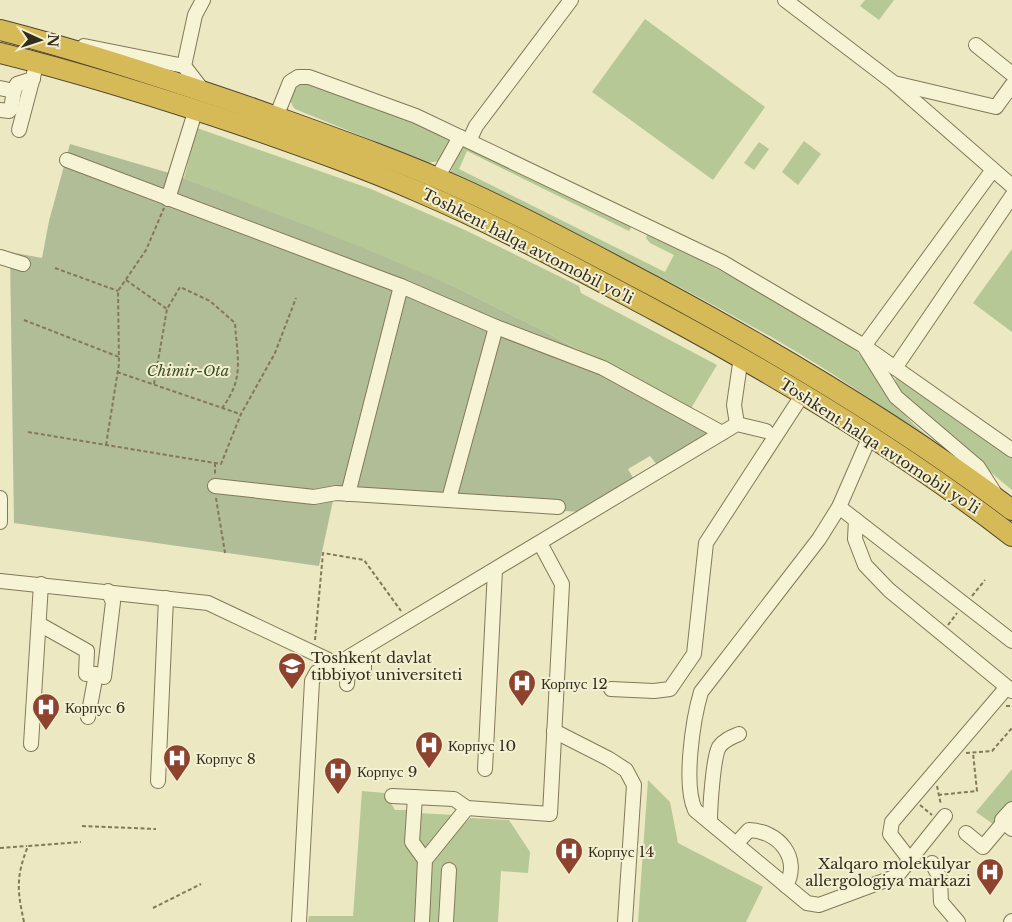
<svg xmlns="http://www.w3.org/2000/svg" width="1012" height="922" font-family="'Libre Baskerville',serif">
  <rect width="100%" height="100%" fill="#ebe8c2"/>
  <g fill="#b7c897">
    <polygon points="865,0 894,0 879,20 860,6"/>
    <polygon points="645,19 765,107 713,180 592,92"/>
    <path d="M 305,82 L 342,94 L 451,138 L 439,161 L 428,163 L 295,109 C 287,100 292,93 297,84 Z"/>
    <polygon points="197,128 371,189 465,230 579,286 581,293 717,365 690,410 542,330 453,286 184,178"/>
    <polygon points="804,141 821,154 798,185 782,172"/>
    <polygon points="759,142 769,149 754,170 744,163"/>
    <path d="M 468,145 L 633,224 L 629,231 L 467,151 L 459,169 L 665,272 L 674,255 L 650,243 L 646,238 L 648,232 L 771,298 L 848,344 C 873,363 884,393 906,416 C 922,435 947,449 967,465 L 965,466 C 905,422 844,379 780,342 C 672,280 561,227 450,173 L 461,146 Z"/>
    <polygon points="1012,249 1012,332 973,303"/>
    <polygon points="895,376 1012,456 1012,490 898,395"/>
    <polygon points="1012,769 1012,802 993,824 976,812"/>
    <polygon points="648,780 670,802 678,843 763,887 746,922 638,922"/>
    <polygon points="362,791 385,793 395,810 408,810 419,858 417,922 308,922 309,916 353,916"/>
    <polygon points="418,813 455,815 428,848 422,847 417,842"/>
    <polygon points="470,818 509,820 530,852 528,873 501,871 498,922 427,922 430,859"/>
  </g>
  <polygon fill="#b0bd96" points="70,144 176,175 361,247 453,286 542,330 722,429 658,466 650,456 628,469 635,481 581,512 334,496 319,566 14,523 10,252 42,258 49,221"/>
  <g fill="none" stroke-linecap="round" stroke-linejoin="round">
    <g stroke="#83795a" stroke-width="16">
      <g id="minor">
        <polyline points="785,0 894,83 996,107 1012,85"/>
        <polyline points="976,45 1012,74"/>
        <polyline points="84,46 184,66 204,92"/>
        <polyline points="184,66 195,15 203,0"/>
        <polyline points="895,84 1012,186"/>
        <polyline points="0,88 14,91 17,84 33,79"/>
        <polyline points="0,110 9,111 11,109 14,91"/>
        <polyline points="276,117 290,82 298,77 309,77 416,116 722,262 864,346 896,397 978,467 994,492"/>
        <polyline points="19,130 37,62"/>
        <polyline points="469,141 476,126 571,0"/>
        <polyline points="67,160 401,286 496,327 603,368 722,433"/>
        <polyline points="992,171 864,346 1012,450"/>
        <polyline points="437,178 460,137"/>
        <polyline points="168,199 196,109"/>
        <polyline points="0,257 23,264"/>
        <polyline points="895,368 1012,196"/>
        <polyline points="737,424 734,405 741,357"/>
        <path d="M 870,436 L 839,507 L 819,539 L 701,692 C 693,719 683,784 695,810 L 807,903 L 819,905 L 897,876 L 945,816"/>
        <polyline points="215,486 314,497 336,493 558,507"/>
        <polyline points="348,494 401,286"/>
        <polyline points="0,498 0,522"/>
        <polyline points="449,499 496,327"/>
        <polyline points="839,507 1012,641"/>
        <polyline points="856,520 855,539 865,565 889,590 1012,691"/>
        <polyline points="0,581 208,603 337,664"/>
        <polyline points="39,624 87,651 86,674 96,674 88,717"/>
        <polyline points="104,677 113,602 108,591"/>
        <polyline points="347,684 348,671 364,672 364,648"/>
        <polyline points="611,689 654,691 670,689 694,654 706,543 803,394"/>
        <polyline points="554,731 609,759 626,770 634,785 625,922"/>
        <polyline points="31,744 41,584"/>
        <polyline points="485,769 495,570"/>
        <polyline points="158,781 166,598"/>
        <polyline points="392,796 454,799 467,808 550,814 562,584 540,543"/>
        <polyline points="415,797 412,842 425,860 422,922"/>
        <polyline points="1012,809 1002,820 1012,829"/>
        <path d="M 710,822 C 710,808 713,758 719,747 C 724,740 732,737 739,734"/>
        <polyline points="966,833 983,847 1004,822"/>
        <path d="M 736,844 L 749,830 C 779,831 801,858 786,886"/>
        <polyline points="425,860 467,808"/>
        <polyline points="910,860 890,834 892,822 1007,687"/>
        <polyline points="932,863 940,878 941,902 958,922"/>
        <polyline points="299,922 312,681 317,672 337,664 737,424 766,431"/>
        <polyline points="446,922 449,870"/>
        <polyline points="1011,922 1012,921"/>
      </g>
    </g>
    <g stroke="#51462e" stroke-width="22">
      <g id="highway">
        <path d="M 0,30 C 86,52 170,80 254,109 C 323,134 393,158 460,188 C 527,218 592,254 657,288 C 780,354 901,426 1012,510"/>
        <path d="M 0,53 C 85,74 167,100 250,128 C 307,148 364,168 419,192 C 501,227 579,270 658,312 C 781,378 901,450 1012,536"/>
      </g>
    </g>
    <g stroke="#83795a" stroke-width="2" stroke-dasharray="4 2.5" stroke-linecap="butt">
      <polyline points="55,268 118,291"/>
      <polyline points="126,280 167,309"/>
      <polyline points="24,320 119,357"/>
      <polyline points="117,372 240,414"/>
      <path d="M 154,384 L 167,309 L 180,287 L 210,301 L 235,323 C 237,358 245,378 222,408"/>
      <polyline points="28,432 221,464 241,414 275,353 296,298"/>
      <polyline points="106,445 119,364 118,291 146,250 164,208"/>
      <polyline points="215,463 215,476"/>
      <polyline points="216,498 225,553"/>
      <polyline points="972,596 985,580"/>
      <polyline points="948,625 957,613"/>
      <polyline points="315,640 323,553 364,560 401,611"/>
      <polyline points="1006,706 1012,706"/>
      <polyline points="966,753 992,751 1012,728"/>
      <polyline points="937,786 941,805"/>
      <polyline points="938,795 977,791 973,753"/>
      <polyline points="920,805 932,815"/>
      <polyline points="82,826 156,829"/>
      <polyline points="0,848 27,846"/>
      <polyline points="153,908 201,884"/>
      <path d="M 24,922 C 17,890 16,876 28,846 L 81,842"/>
    </g>
    <use href="#minor" stroke="#f6f4d4" stroke-width="14"/>
    <use href="#highway" stroke="#d5ba57" stroke-width="20"/>
  </g>
  <defs>
    <g id="university-pin" transform="scale(1.4375)"><path d="M0 17L-7.5 6A9.5 9.5 0 1 1 7.5 6Z" fill="#8e432e" stroke="#f3f0d1"/><path d="M0-5L7-2L0 1L-7-2ZM-4 1L0 2.5L4 1V4Q0 6-4 4Z" fill="#fff"/></g>
    <g id="hospital-pin" transform="scale(1.4375)"><path d="M0 17L-7.5 6A9.5 9.5 0 1 1 7.5 6Z" fill="#8e432e" stroke="#f3f0d1"/><path d="M-5-5h3v3.5h4V-5h3V5h-3V1.5h-4V5h-3Z" fill="#fff"/></g>
  </defs>
  <g fill-rule="evenodd">
    <use href="#university-pin" x="292" y="666"/>
    <use href="#hospital-pin" x="522" y="683"/>
    <use href="#hospital-pin" x="46" y="707"/>
    <use href="#hospital-pin" x="429" y="745"/>
    <use href="#hospital-pin" x="177" y="758"/>
    <use href="#hospital-pin" x="338" y="771"/>
    <use href="#hospital-pin" x="569" y="851"/>
    <use href="#hospital-pin" x="990" y="872"/>
  </g>
  <g text-anchor="middle" dominant-baseline="central" stroke-width="4" stroke-linejoin="round" paint-order="stroke">
    <g font-size="15" fill="#342d1e" stroke="#f3f0d1">
      <text transform="translate(528 246) rotate(27)">Toshkent halqa avtomobil yo'li</text>
      <text transform="translate(880 446) rotate(33)">Toshkent halqa avtomobil yo'li</text>
    </g>
    <g font-size="15" font-style="italic" fill="#3b4f25" stroke="#f3f0d1">
      <text x="188" y="370">Chimir-Ota</text>
    </g>
    <g font-size="15" fill="#342d1e" stroke="#f3f0d1" text-anchor="start">
      <text x="311" y="657">Toshkent davlat<tspan x="311" dy="17">tibbiyot universiteti</tspan></text>
      <text x="541" y="683">Корпус 12</text>
      <text x="65" y="707">Корпус 6</text>
      <text x="448" y="745">Корпус 10</text>
      <text x="196" y="758">Корпус 8</text>
      <text x="357" y="771">Корпус 9</text>
      <text x="588" y="851">Корпус 14</text>
      <text x="971" y="863" text-anchor="end">Xalqaro molekulyar<tspan x="971" dy="17">allergologiya markazi</tspan></text>
    </g>
  </g>
  <g transform="translate(40 40) rotate(93)" stroke="#f3f0d1" stroke-width="4" paint-order="stroke">
  <path d="M0-4L9 19L0 12L-9 19Z" fill="#342d1e"/>
  <text y="-8" font-size="14" font-weight="bold" text-anchor="middle" fill="#342d1e">N</text>
  </g>
</svg>
